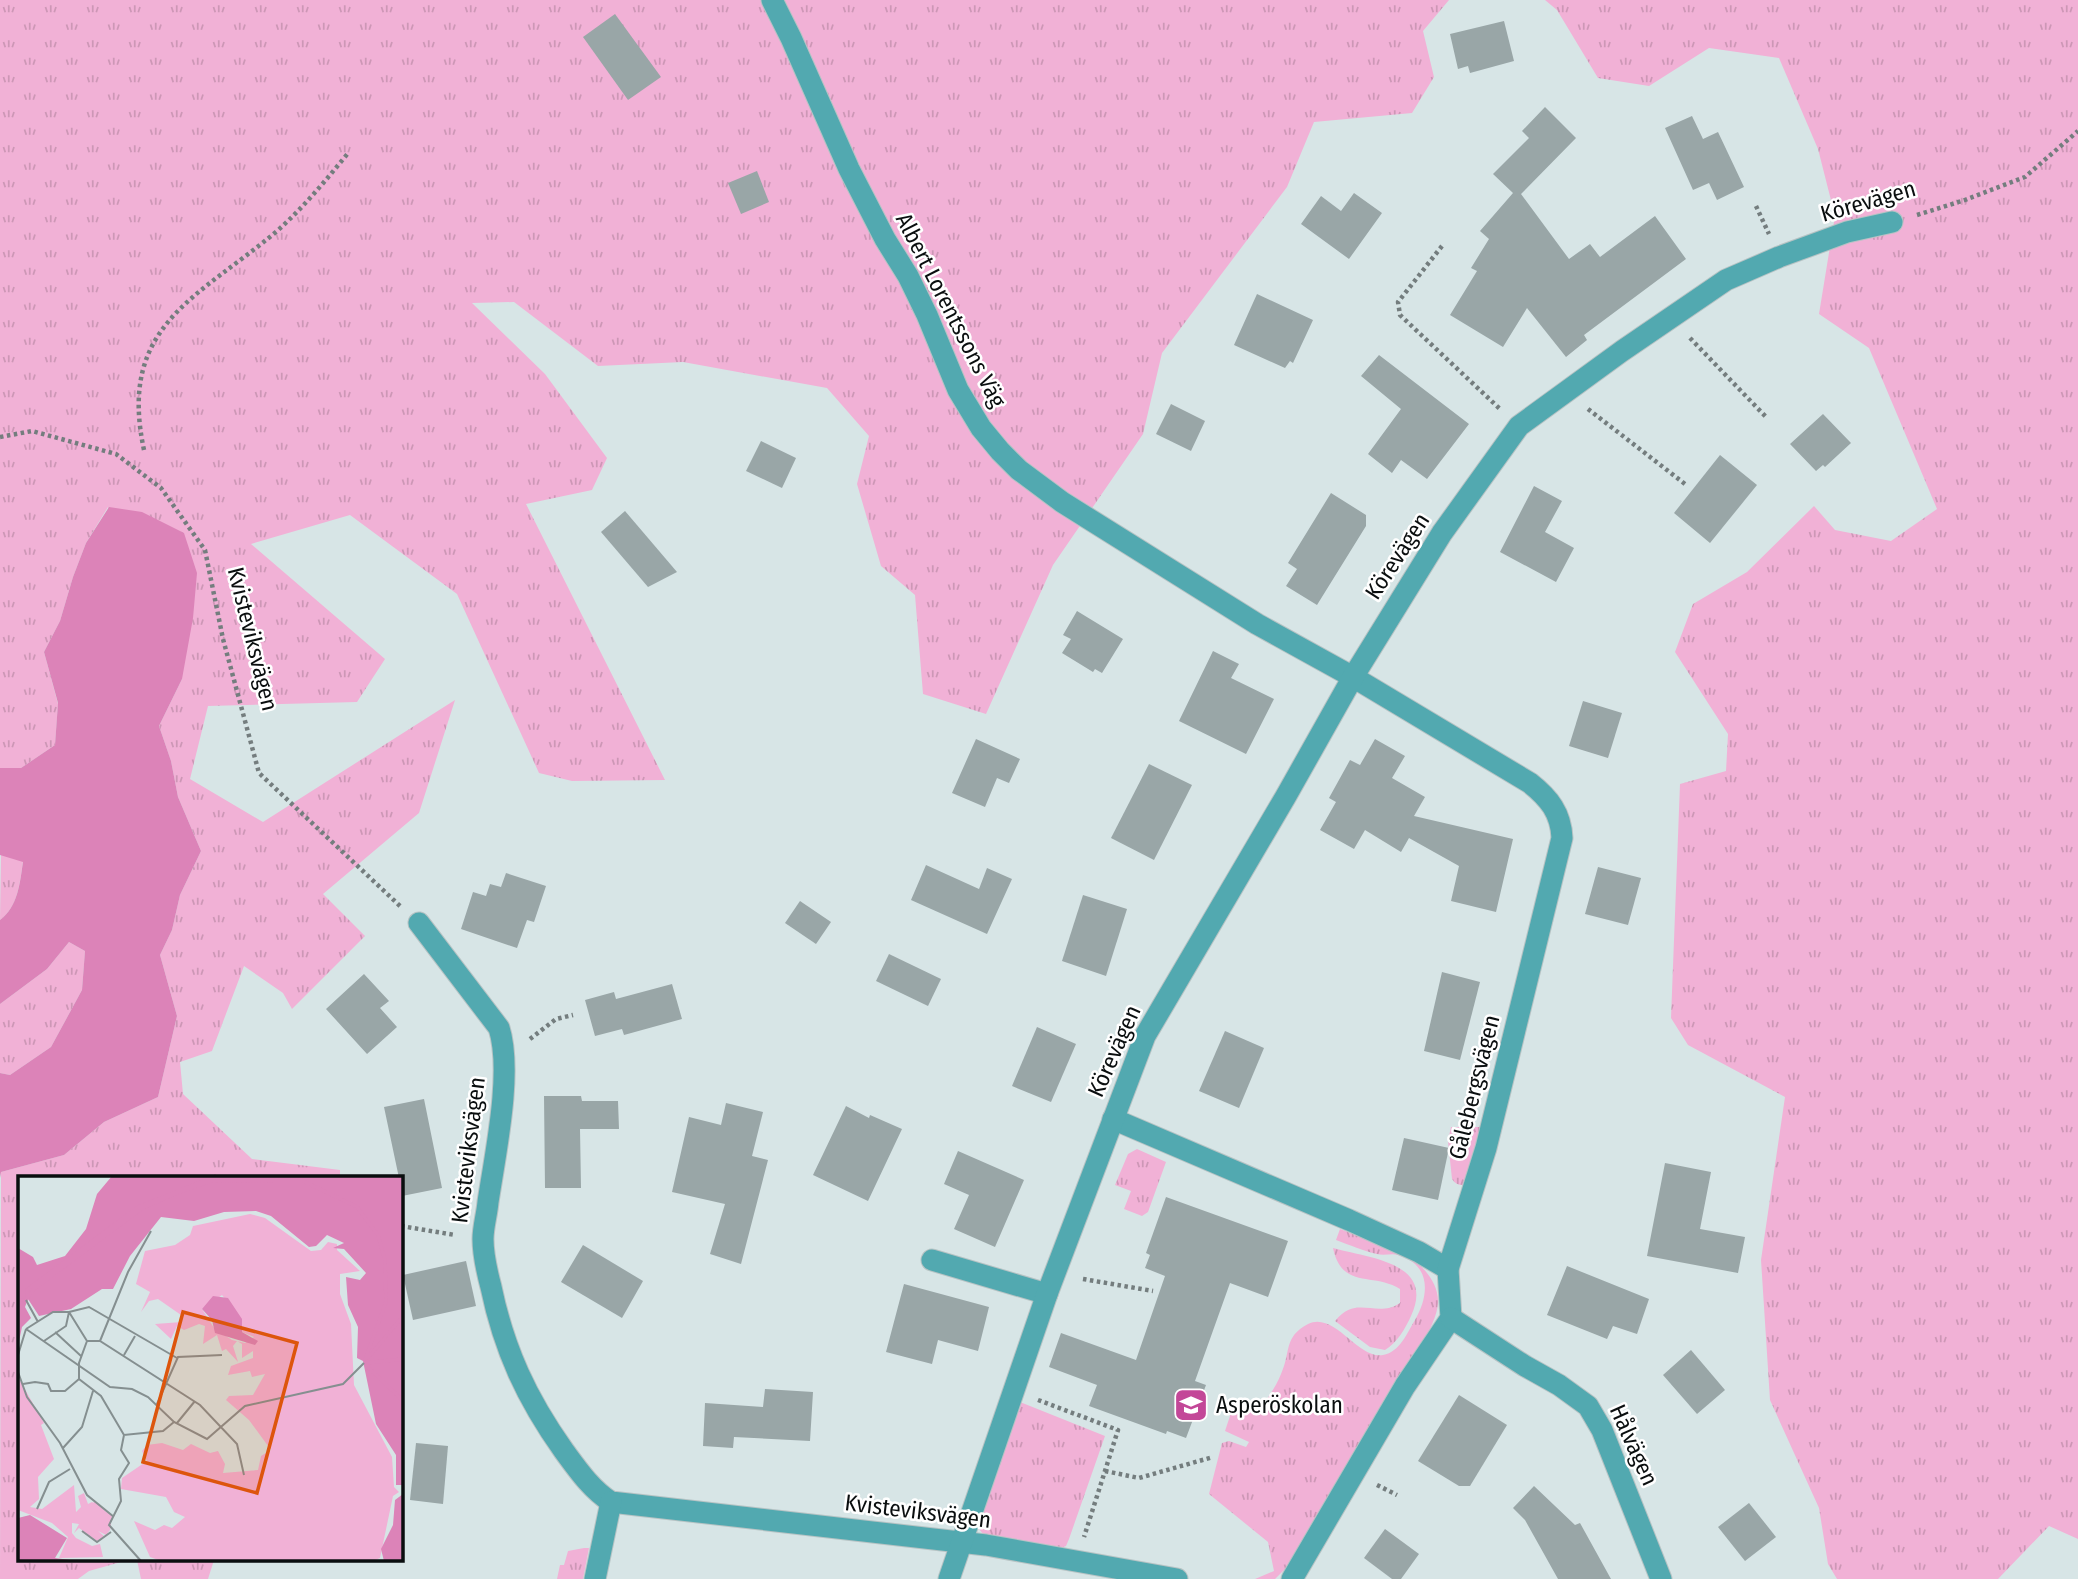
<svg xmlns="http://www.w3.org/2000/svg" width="2078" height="1579" font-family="'Fira Sans Condensed',sans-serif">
  <defs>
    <pattern id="grass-tufts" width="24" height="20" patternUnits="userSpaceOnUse" patternTransform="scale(1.75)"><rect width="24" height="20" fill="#f1b1d6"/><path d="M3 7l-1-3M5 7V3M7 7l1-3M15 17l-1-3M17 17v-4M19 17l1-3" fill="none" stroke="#cd97b6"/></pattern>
  </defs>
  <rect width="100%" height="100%" fill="#d7e5e6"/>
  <g fill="url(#grass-tufts)">
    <polygon points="0,0 1449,0 1423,31 1434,77 1412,113 1314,122 1287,187 1162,353 1143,434 1053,565 986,714 923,694 915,595 881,566 857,484 869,436 827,388 683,362 598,366 514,302 472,303 545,374 607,458 592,490 526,504 665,780 572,781 539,773 457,594 350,515 251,544 385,659 357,702 208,706 190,779 263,822 455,700 419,813 323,894 365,936 292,1009 283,993 244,966 212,1051 180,1062 183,1094 252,1159 340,1170 340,1178 19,1178 19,1560 128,1560 89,1571 78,1579 0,1579 1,1172 64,1155 104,1122 158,1097 177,1016 160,955 172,930 180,895 201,851 178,797 171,761 159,726 182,679 108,507 86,543 73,577 60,621 44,652 58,704 55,745 21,768 0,768"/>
    <polygon points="1545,0 2078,0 2078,1539 2049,1526 1998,1579 1837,1579 1828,1564 1819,1508 1770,1400 1761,1260 1785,1097 1688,1045 1671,1018 1680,784 1726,771 1728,734 1675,652 1693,604 1747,572 1814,506 1835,530 1891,541 1937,509 1869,348 1819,314 1835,216 1818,149 1779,58 1709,48 1649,86 1598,78 1557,10"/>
    <path d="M 1,854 L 23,861 C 20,882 18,907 0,920 Z"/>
    <polygon points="69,942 85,951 82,990 51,1047 10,1075 0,1073 0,1004 47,969"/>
    <path d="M 1451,1127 L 1482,1127 L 1466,1185 C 1460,1186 1455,1184 1452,1179 L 1448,1141 Z"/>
    <polygon points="1137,1149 1166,1162 1148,1212 1142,1216 1124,1209 1131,1191 1115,1185 1128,1154"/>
    <path d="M 1340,1229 L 1408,1255 C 1423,1266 1439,1283 1438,1303 C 1437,1326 1407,1369 1395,1389 C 1358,1449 1322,1508 1286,1568 L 1275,1579 L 1255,1579 L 1274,1571 L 1268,1542 L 1209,1494 L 1222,1443 L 1229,1441 L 1246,1447 L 1249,1442 L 1225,1431 L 1232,1410 C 1241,1405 1249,1416 1259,1411 C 1267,1399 1276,1387 1281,1374 C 1291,1353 1283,1337 1308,1324 C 1335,1311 1358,1360 1383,1355 C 1400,1352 1407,1333 1415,1320 C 1429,1296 1432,1265 1398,1255 C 1392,1253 1384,1256 1377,1254 C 1363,1251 1350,1245 1336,1240 Z"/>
    <path d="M 1333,1248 C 1368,1258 1436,1262 1411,1316 C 1405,1329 1397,1343 1385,1350 L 1370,1347 L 1335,1321 C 1357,1294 1376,1319 1400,1303 L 1400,1289 C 1373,1272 1342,1290 1333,1248 Z"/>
    <polygon points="1020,1402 1105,1436 1069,1539 1066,1546 1059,1549 985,1536 978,1528"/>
    <polygon points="584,1548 589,1548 583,1579 557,1579 560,1565 564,1565 568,1551"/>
    <polygon points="137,1560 214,1560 208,1579 141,1579"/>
  </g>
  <path fill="#dc83b8" d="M 109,507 L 142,512 L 184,533 L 197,573 L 193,618 L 182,679 L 159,726 L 171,761 L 178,797 L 201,851 L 180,895 L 172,930 L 160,955 L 177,1016 L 158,1097 L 104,1122 L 64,1155 L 1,1172 L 0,1178 L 0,1073 L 10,1075 L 51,1047 L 82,990 L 85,951 L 69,942 L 47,969 L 0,1004 L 0,920 C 18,907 20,882 23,862 L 0,855 L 0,768 L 21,768 L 55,745 L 58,703 L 44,652 L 60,621 L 73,577 L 86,543 Z"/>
  <g fill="#99a6a7">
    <polygon points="615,14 661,77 628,100 583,37"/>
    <polygon points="1504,21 1514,61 1470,73 1468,66 1458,69 1450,34"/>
    <polygon points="1545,107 1576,138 1521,194 1569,259 1590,244 1600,257 1655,216 1686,259 1584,335 1587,340 1566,357 1527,308 1503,347 1450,315 1477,271 1471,268 1489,239 1480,231 1513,193 1493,174 1529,138 1522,131"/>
    <polygon points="1692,116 1703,139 1718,132 1744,187 1717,200 1709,183 1693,190 1665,128"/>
    <polygon points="757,171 769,202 741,214 728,183"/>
    <polygon points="1354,193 1382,213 1349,259 1301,224 1321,196 1341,211"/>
    <polygon points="1257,294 1313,320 1293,363 1290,361 1285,368 1234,345"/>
    <polygon points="1379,355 1469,424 1427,479 1401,460 1392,473 1368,454 1401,409 1361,376"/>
    <polygon points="1171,404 1205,421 1191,451 1156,434"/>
    <polygon points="1823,414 1851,443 1825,467 1823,465 1816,471 1790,444"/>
    <polygon points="761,441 796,458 782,488 746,471"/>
    <polygon points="1720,455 1757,485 1710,543 1674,513"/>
    <polygon points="1534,486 1562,501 1545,532 1574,548 1556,582 1500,552"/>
    <polygon points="1331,493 1366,515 1366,526 1317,605 1286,586 1297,569 1288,563"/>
    <polygon points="625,511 677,572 648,587 601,532"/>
    <polygon points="1077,611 1123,639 1102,673 1095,669 1093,672 1062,653 1071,639 1063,635"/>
    <polygon points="1213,651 1239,664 1231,678 1274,699 1246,754 1179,721"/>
    <polygon points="1583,701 1622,713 1608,758 1569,746"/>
    <polygon points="976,739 1020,759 1009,783 997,778 985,807 952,793"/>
    <polygon points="1375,739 1405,756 1392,778 1425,797 1414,816 1513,839 1496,912 1451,901 1459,866 1409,838 1401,852 1365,830 1354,849 1320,830 1336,802 1329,798 1350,760 1360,765"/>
    <polygon points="1149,764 1192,785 1154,860 1111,838"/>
    <polygon points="926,865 979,889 987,868 1012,879 987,934 911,900"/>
    <polygon points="1598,867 1641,878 1628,925 1585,914"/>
    <polygon points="506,873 546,886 534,922 527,920 517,948 461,929 473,892 486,896 490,884 501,887"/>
    <polygon points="1083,895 1127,909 1106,976 1062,961"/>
    <polygon points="800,901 831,922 816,944 785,923"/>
    <polygon points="889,954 941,979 928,1006 876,981"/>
    <polygon points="1442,972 1480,982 1460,1060 1424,1051"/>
    <polygon points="364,974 389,1001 380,1008 397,1027 367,1054 326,1009"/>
    <polygon points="672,984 682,1019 624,1035 622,1029 595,1036 585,1000 614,992 616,999"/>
    <polygon points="1037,1027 1076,1044 1051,1102 1012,1086"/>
    <polygon points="1225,1031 1264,1048 1239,1108 1199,1091"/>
    <polygon points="544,1096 581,1096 582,1101 618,1101 619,1129 580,1129 581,1188 545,1188"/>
    <polygon points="424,1099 442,1188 402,1196 401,1178 399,1178 384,1107"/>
    <polygon points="726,1103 763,1112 752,1156 768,1160 741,1264 710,1254 725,1204 672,1192 689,1117 721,1125"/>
    <polygon points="846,1106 869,1118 870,1115 902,1129 868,1201 813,1175"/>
    <polygon points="1404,1138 1449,1148 1438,1200 1392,1190"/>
    <polygon points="958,1151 1024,1180 995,1247 954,1229 969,1195 944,1184"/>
    <polygon points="1665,1163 1711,1172 1700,1229 1745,1237 1738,1273 1647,1256"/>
    <polygon points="1166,1197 1288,1241 1268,1297 1230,1283 1195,1381 1206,1385 1186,1438 1167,1431 1166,1434 1089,1406 1097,1385 1049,1367 1061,1333 1136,1360 1165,1276 1145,1268 1150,1255 1146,1253"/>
    <polygon points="583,1245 643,1281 622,1318 561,1282"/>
    <polygon points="466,1261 476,1306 413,1320 403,1275"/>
    <polygon points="1567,1266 1649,1299 1637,1334 1613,1326 1607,1339 1547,1315"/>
    <polygon points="904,1284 989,1307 978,1351 938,1340 932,1364 886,1352"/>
    <polygon points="1691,1350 1725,1390 1697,1414 1663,1375"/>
    <polygon points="765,1389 813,1392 810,1441 734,1437 733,1448 703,1446 705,1403 763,1407"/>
    <polygon points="1459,1395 1507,1425 1470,1486 1459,1486 1418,1461"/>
    <polygon points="416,1443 448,1446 443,1504 410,1500"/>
    <polygon points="1534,1486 1575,1525 1580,1523 1611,1579 1558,1579 1525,1520 1513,1508"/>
    <polygon points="1749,1503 1776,1537 1745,1561 1718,1527"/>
    <polygon points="1385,1529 1419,1554 1401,1579 1392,1579 1364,1558"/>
  </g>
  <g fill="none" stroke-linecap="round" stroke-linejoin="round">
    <g stroke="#b6c3c4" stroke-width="23">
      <polyline id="lane" points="1113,1119 1349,1220 1419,1252 1448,1269"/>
    </g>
    <g stroke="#b6c3c4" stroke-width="23">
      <g id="street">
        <path d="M 772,0 L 791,38 L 849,169 L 885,239 L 908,276 L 927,315 L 958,390 L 981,428 L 1000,451 L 1019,470 L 1062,502 L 1257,624 L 1353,677 L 1530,783 C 1549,798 1561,813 1562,838 L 1486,1148 L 1448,1269 L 1451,1318 L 1405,1386 L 1292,1579"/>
        <path d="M 419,923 L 499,1028 C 513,1072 495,1155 488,1202 C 487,1214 483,1227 483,1239 C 483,1255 487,1272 491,1287 C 504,1350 527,1399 564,1451 C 578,1470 591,1489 611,1502 L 986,1545 L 1177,1579"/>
        <polyline points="932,1260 1047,1294"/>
        <polyline points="1451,1318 1525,1366 1559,1385 1588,1406 1602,1430 1661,1579"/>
        <polyline points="595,1579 611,1502"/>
        <polyline points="949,1579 1047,1294 1145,1036 1286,796 1353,677 1442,533 1519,426 1622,351 1726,280 1779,257 1847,232 1892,222"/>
      </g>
    </g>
    <g stroke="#747d7e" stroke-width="4.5" stroke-dasharray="3.5 3.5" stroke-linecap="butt">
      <polyline points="1756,206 1769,234"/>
      <polyline points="1917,215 1965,200 2025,177 2078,131"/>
      <polyline points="1442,246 1398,302 1400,315 1500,409"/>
      <polyline points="1690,338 1767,418"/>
      <polyline points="1588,409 1685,484"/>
      <polyline points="0,437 32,431 116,454 161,488 205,550 223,639 259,773 400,906"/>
      <path d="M 144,450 C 117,325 198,298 277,231 C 304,207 326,180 349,152"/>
      <polyline points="530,1039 556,1019 573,1015"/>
      <polyline points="401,1226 455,1235"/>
      <polyline points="1083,1279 1153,1291"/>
      <polyline points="1038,1400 1118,1430 1084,1537"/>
      <polyline points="1105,1471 1139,1478 1213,1457"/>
      <polyline points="1377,1485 1397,1495"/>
    </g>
    <use href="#lane" stroke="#52a9b0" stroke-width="21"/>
    <use href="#street" stroke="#52a9b0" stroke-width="21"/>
  </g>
  <defs>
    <g id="school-square" transform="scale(1.75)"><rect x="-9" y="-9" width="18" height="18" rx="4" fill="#c34798" stroke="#fff"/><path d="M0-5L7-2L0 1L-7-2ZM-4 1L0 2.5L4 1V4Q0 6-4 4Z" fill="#fff"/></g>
  </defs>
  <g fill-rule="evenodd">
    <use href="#school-square" x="1191" y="1405"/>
  </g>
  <g text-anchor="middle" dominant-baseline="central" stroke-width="5" stroke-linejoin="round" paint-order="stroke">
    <g font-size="23" fill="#0a0e0f" stroke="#fff">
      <text transform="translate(1868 201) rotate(-16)">Körevägen</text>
      <text transform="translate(951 310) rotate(63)">Albert Lorentssons Väg</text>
      <text transform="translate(1397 556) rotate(-57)">Körevägen</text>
      <text transform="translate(253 639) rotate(76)">Kvisteviksvägen</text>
      <text transform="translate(1114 1051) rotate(-66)">Körevägen</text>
      <text transform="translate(1474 1087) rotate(-76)">Gålebergsvägen</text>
      <text transform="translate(468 1150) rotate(-83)">Kvisteviksvägen</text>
      <text transform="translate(1634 1445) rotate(66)">Hålvägen</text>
      <text transform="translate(918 1511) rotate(7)">Kvisteviksvägen</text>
    </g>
    <g font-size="23" fill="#0a0e0f" stroke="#fff" text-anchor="start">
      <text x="1216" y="1405">Asperöskolan</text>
    </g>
  </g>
  <g transform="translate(18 1176)">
    <rect width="385" height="385" fill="#d7e5e6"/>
    <path d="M 232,38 L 247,42 L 293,75 L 303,74 L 310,66 L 319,68 L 319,74 L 342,95 L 322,98 L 322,118 L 333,148 L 336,209 L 374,281 L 376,311 L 381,316 L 375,320 L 362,382 L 355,385 L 143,385 L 132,381 L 116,345 L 137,354 L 146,349 L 154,352 L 167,341 L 156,336 L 148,321 L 103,313 L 104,302 L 129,285 L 124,275 L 129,269 L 144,267 L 165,274 L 173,268 L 192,277 L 200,275 L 207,288 L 205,297 L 240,294 L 243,280 L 253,274 L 231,244 L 208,224 L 211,220 L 235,219 L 247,198 L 234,201 L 232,195 L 210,199 L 213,190 L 235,182 L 235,175 L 224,182 L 224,168 L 219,165 L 215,170 L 220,186 L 208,173 L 204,175 L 199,159 L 185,168 L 187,150 L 181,148 L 166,154 L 159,150 L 153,163 L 137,148 L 164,146 L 163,139 L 140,123 L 131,125 L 123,136 L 132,116 L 118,108 L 127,75 L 157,69 L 172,59 L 175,50 ZM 204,119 L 222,141 L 224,156 L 236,161 L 227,167 L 214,164 L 196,152 L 184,133 ZM 0,201 L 26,247 L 23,249 L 36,283 L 20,301 L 21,323 L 12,331 L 24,333 L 56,309 L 58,336 L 63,331 L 60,320 L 66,317 L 70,328 L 74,326 L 94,340 L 92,354 L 88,359 L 80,355 L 86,360 L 79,365 L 61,352 L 56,357 L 61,348 L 54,347 L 54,357 L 58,362 L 74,370 L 82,368 L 85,381 L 41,382 L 50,361 L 34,347 L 0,334 Z" fill="#f1b1d6" fill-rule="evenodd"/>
    <path d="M 77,325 L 90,338 L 72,358 L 58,345 Z" fill="#f1b1d6"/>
    <path d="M 94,0 L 385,0 L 385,309 L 378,309 L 378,279 L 358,248 L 345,185 L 339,182 L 340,151 L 330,129 L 328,101 L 342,104 L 348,97 L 326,73 L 315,72 L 326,67 L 309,59 L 298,70 L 291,71 L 253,40 L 238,35 L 206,36 L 176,45 L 143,41 L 112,80 L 95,113 L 84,113 L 53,133 L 21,140 L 10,123 L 7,131 L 13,142 L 4,151 L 0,170 L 0,72 L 15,81 L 19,89 L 47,80 L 68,53 L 79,18 ZM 195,120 L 210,122 L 224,143 L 224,156 L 240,165 L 237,169 L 197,157 L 194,144 L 184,133 ZM 385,318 L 385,385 L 366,385 L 363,373 L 375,349 L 377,324 ZM 12,339 L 49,362 L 37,382 L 60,385 L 0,385 L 0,342 Z" fill="#dc83b8"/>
    <path fill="none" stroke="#dc83b8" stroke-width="3.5" d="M 9,121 L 9,114 L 120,31 L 198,0M 0,124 L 8,124 L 16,113 L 123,33 L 161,16 L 193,5 L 283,4 L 339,31 L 360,59 L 367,85 L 368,126 L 347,184M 349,183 L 385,140M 347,187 L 385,183M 347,188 L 385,225"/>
    <path fill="none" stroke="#858f90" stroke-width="2" d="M 8,124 L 20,146M 51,136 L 71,131 L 159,182M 8,153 L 92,211 L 114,213 L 130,221 L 156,246 L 189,263 L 227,230 L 325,208 L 346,187M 8,153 L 35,136 L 51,136 L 69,165M 37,156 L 63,180M 26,165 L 48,150 L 51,136M 69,165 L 82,165 L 182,229 L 219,268 L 226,299M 69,165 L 61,187 L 61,203 L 83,220 L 106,259 L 145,255 L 156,246M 82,165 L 110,96 L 133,55M 0,179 L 8,153M 106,179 L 117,160M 0,196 L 9,221 L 42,267 L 69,319 L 96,341M 5,208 L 17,206 L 30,208 L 33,215 L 47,215 L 61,203M 139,228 L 160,181 L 204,179M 159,247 L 177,225M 106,259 L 103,274 L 111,287 L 101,303 L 103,325 L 91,349 L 123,385M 45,272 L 64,251 L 75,215M 19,333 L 31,306 L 52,293M 64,355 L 79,366 L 93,356"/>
    <path fill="#dd550c" fill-opacity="0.15" stroke="#dd550c" stroke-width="3.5" d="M 165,136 L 279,167 L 239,317 L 125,286 Z"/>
    <rect width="385" height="385" fill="none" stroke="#0a0e0f" stroke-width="3.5"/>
  </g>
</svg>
